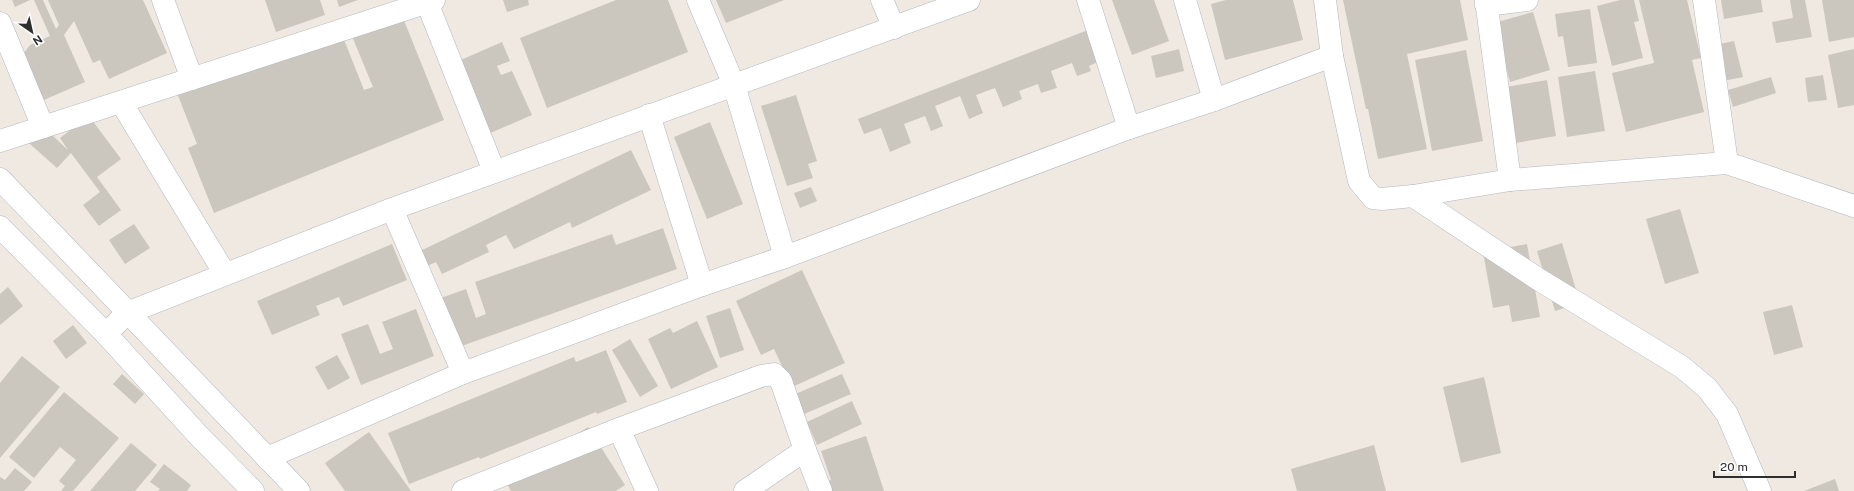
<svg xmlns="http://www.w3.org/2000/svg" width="1854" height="491" font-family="'Public Sans',sans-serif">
  <rect width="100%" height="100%" fill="#efe9e1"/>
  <g fill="#cbc7bf">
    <polygon points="12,0 30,0 15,7"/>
    <polygon points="34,0 43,0 56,29 59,25 48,0 143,0 167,53 109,79 100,60 93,63 74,21 64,35 85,82 44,100 23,54 30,45 50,36"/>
    <polygon points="265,0 320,0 325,15 276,32"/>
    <polygon points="337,0 358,0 339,7"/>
    <polygon points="503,0 528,0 529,5 507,12"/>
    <polygon points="616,0 668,0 688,52 547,108 520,38"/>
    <polygon points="716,0 784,0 726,23"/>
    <polygon points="1112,0 1154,0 1169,41 1132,55"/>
    <polygon points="1226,0 1293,0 1303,40 1225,60 1211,4"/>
    <polygon points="1343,0 1460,0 1468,40 1407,54 1427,149 1378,159 1368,109 1366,109"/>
    <polygon points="1620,0 1634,0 1639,21 1634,22 1643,58 1612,66 1597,6"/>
    <polygon points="1639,0 1687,0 1701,58 1692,60 1704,112 1626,132 1612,73 1654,63"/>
    <polygon points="1721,0 1761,0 1763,12 1724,19"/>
    <polygon points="1790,0 1805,0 1812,37 1776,43 1772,22 1793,18"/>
    <polygon points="1822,0 1854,0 1854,37 1829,42"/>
    <polygon points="399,8 444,120 214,213 188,148 197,144 175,88 339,27 364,90 373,87 349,29"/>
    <polygon points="1590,9 1597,63 1568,67 1563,36 1558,37 1555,14"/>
    <polygon points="1533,12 1550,70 1510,82 1494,23"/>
    <polygon points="1088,30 1100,61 1089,66 1091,71 1077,76 1072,63 1051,71 1057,88 1041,93 1038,84 1019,91 1022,99 1003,107 995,88 976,95 983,113 969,119 960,96 935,106 943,126 931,131 925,116 904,124 911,143 890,152 881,128 864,134 858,119"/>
    <polygon points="1734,41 1743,77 1718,82 1710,46"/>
    <polygon points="502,42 510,61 497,66 501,75 512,71 532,115 486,135 454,63"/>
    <polygon points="1179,49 1184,71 1156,78 1151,56"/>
    <polygon points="1854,49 1854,105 1838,108 1828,55"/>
    <polygon points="1466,50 1483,141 1432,151 1415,60"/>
    <polygon points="1595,71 1605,131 1567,137 1558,77"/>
    <polygon points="1823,75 1827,100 1808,102 1805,78"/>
    <polygon points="1771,77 1776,93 1733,107 1728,90"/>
    <polygon points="1547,80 1556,136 1516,143 1506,87"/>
    <polygon points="796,95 817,161 808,164 813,178 787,186 761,106"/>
    <polygon points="89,116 121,159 97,177 121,210 99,226 83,205 100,192 71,153 57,168 21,136 36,120 68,150 60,138"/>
    <polygon points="710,122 743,204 707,219 674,137"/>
    <polygon points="631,150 651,190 572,228 570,222 514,249 506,235 486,245 489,252 442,274 436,262 425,267 418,252"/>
    <polygon points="811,187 817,201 800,208 794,193"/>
    <polygon points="1680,209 1699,273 1665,284 1646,219"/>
    <polygon points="134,224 150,248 125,264 109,240"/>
    <polygon points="663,228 677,269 456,348 438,299 466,289 476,318 486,314 475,282 612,234 616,245"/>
    <polygon points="1562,243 1580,303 1555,311 1537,251"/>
    <polygon points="392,244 407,280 343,306 339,297 316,306 320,315 272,335 257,301"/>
    <polygon points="1527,244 1540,317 1512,322 1509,305 1493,308 1483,252"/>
    <polygon points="802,270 845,363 792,387 774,349 761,355 736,301"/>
    <polygon points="8,287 23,306 0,325 0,294"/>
    <polygon points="1792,305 1803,347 1774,355 1763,312"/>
    <polygon points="730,308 744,350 720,358 706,316"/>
    <polygon points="416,309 434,356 361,385 341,334 368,324 380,354 393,349 382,322"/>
    <polygon points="697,321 718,367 671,389 648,339 670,328 673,333"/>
    <polygon points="73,325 87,343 66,359 53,341"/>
    <polygon points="630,339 658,386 640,397 612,350"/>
    <polygon points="606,350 627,402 597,414 596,412 480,459 479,457 409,484 388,433 574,357 576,362"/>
    <polygon points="337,355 350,378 328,390 315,367"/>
    <polygon points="22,356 60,387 0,458 0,383"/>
    <polygon points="122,374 144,394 135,404 113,384"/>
    <polygon points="842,374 851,394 802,415 793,395"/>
    <polygon points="1484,377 1501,453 1461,463 1443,387"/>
    <polygon points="64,392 119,438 73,491 61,491 65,486 59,481 76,460 60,447 34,478 9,457"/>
    <polygon points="852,401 862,424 817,445 807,422"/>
    <polygon points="588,427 625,485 616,491 511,491 505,481"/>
    <polygon points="369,432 411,491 345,491 325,463"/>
    <polygon points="866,436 884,491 831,491 828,481 831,480 821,451"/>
    <polygon points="131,443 157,465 135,491 90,491"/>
    <polygon points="1374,445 1386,491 1297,491 1291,469"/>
    <polygon points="164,464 191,485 187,491 158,491 160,489 150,482"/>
    <polygon points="15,468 32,482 24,491 0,491 0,477 5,480"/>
    <polygon points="1835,479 1839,491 1804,491"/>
  </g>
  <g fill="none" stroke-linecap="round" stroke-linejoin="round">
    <g stroke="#b4b7c1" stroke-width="23">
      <g id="street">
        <polyline points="163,0 192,79"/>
        <polyline points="426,0 494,171"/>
        <polyline points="698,0 734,85 785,257"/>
        <polyline points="882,0 894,28"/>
        <polyline points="1088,0 1129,128"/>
        <polyline points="1185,0 1214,100"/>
        <polyline points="1325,0 1332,56 1359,181 1373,198 1382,199 1413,196 1510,180 1727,163 1854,206"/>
        <polyline points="1486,0 1510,180"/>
        <polyline points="1704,0 1727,163"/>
        <polyline points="1486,5 1527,0"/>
        <polyline points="0,23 43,127"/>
        <polyline points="121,102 225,274"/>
        <polyline points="649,115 702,285"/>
        <polyline points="0,141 434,0"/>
        <polyline points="1413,196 1538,279 1682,367 1707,388 1727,414 1760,491"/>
        <polyline points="392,209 463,373"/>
        <polyline points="619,429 647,491"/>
        <polyline points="267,458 463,373 702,285 785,257 1129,128 1214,100 1332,56"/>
        <polyline points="463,491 619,429 761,376 774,374 781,381 805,450 821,491"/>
        <polyline points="745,491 805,450"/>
      </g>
    </g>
    <g stroke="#b4b7c1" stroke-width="23">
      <g id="secondary">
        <polyline points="0,179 299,491"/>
        <polyline points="0,227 106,334 199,436 253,491"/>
        <polyline points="106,334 127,313 392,209 969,0"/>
      </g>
    </g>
    <use href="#street" stroke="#fff" stroke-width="22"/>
    <use href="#secondary" stroke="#fff" stroke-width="22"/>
  </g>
  <g transform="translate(32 32) rotate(146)" stroke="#ffffff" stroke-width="3" paint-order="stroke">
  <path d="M0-3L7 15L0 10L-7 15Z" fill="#2e2e2e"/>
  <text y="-6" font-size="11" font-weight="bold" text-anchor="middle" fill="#2e2e2e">N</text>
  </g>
  <path d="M1714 471v6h81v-6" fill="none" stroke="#2e2e2e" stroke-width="2"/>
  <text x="1720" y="471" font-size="12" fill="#2e2e2e" stroke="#ffffff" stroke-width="3" paint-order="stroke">20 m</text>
</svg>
